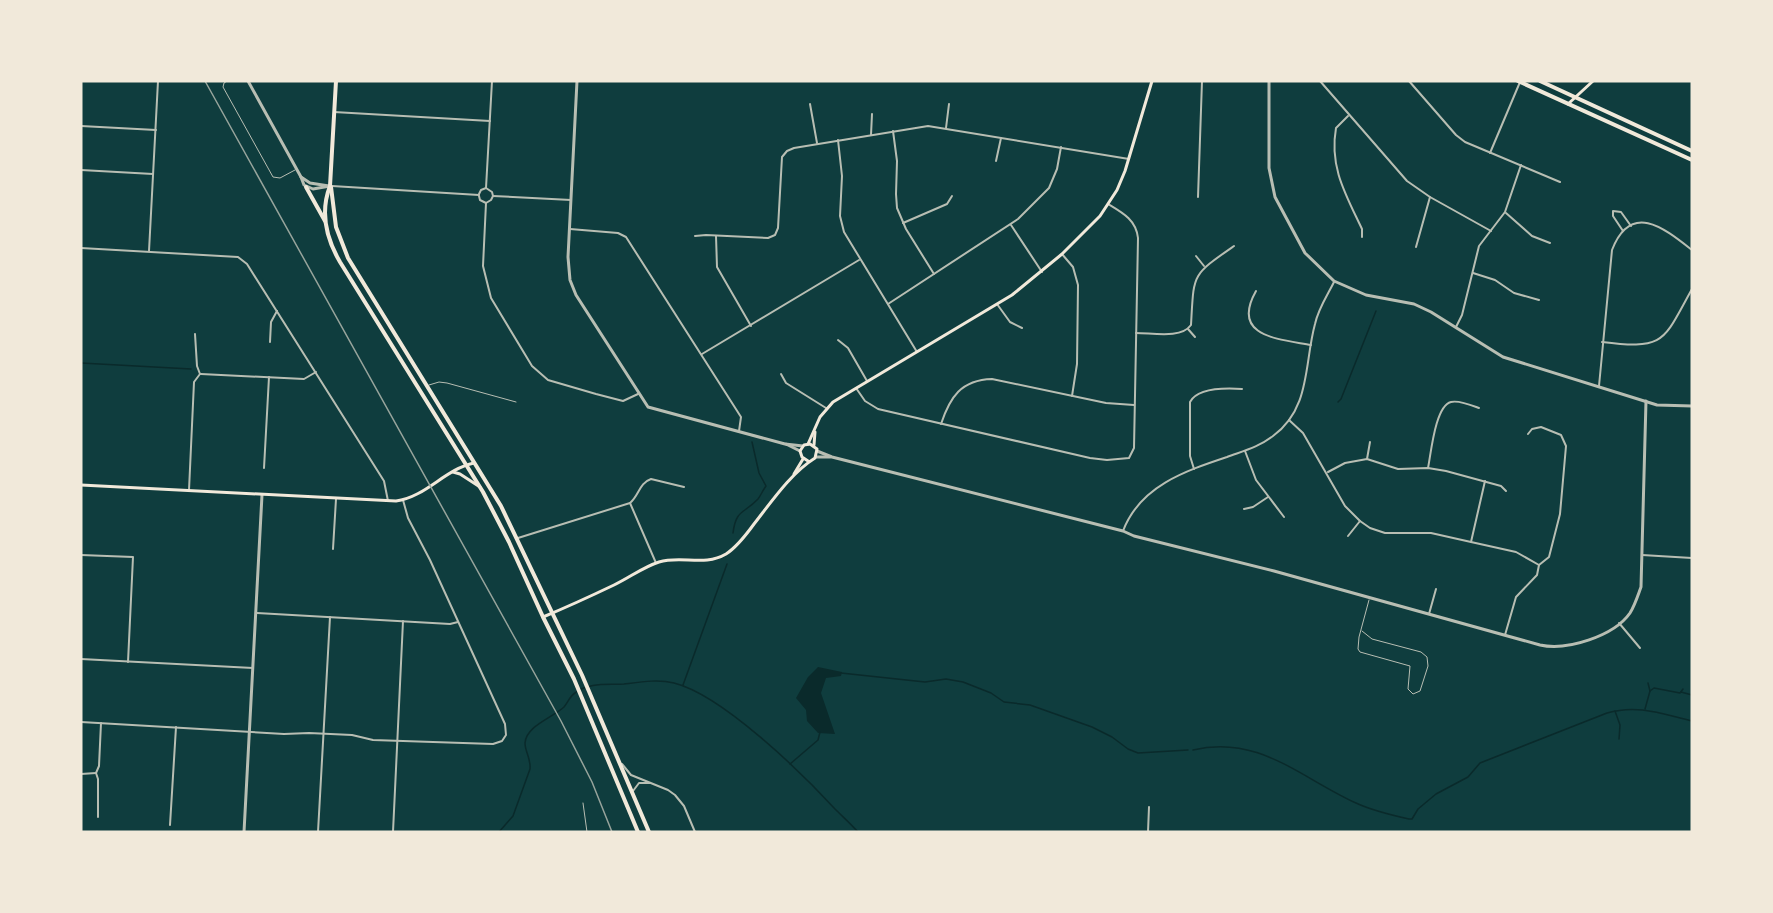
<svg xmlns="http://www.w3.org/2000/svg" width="1773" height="913" font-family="'Source Sans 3',sans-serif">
  <rect width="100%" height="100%" fill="#0f3d3e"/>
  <polygon fill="#0a2a2b" points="818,667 842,672 841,676 826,678 821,693 835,734 818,733 807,721 806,710 796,698 808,677"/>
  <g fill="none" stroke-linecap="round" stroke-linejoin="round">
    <g stroke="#0a2a2b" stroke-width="1.5">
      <polyline points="81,363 191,369"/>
      <polyline points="1338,402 1341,399 1376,311"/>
      <path d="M 733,533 C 736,509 744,514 758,499 C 761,495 763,490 766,486 L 759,473 L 752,442"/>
      <polyline points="841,673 925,682 946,679 963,682 991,693 1004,702 1030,705 1092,727 1112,737 1128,749 1138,753 1188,750"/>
      <polyline points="1648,683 1650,691"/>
      <polyline points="683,685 727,564"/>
      <polyline points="1681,692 1692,695"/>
      <polyline points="1645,709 1650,691 1654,688 1680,693 1683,689"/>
      <polyline points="1615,711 1620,725 1619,739"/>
      <path d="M 1193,750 C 1258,734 1301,778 1356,803 C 1373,811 1391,815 1409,819 L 1412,819 L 1418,809 L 1436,794 L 1468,777 L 1480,763 L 1607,713 C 1638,704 1662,714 1692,721"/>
      <polyline points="790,764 818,740 820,732"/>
      <path d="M 499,832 L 513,816 L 530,769 C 531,758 525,752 525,743 C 526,726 552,718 564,707 C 568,702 570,696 575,693 C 589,682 607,685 624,684 C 640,682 658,679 674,683 C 722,695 801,772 835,809 C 843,817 851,824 858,832"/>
    </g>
    <g stroke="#b8beb3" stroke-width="1">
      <polyline points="227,81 224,83 223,87 273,177 280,178 295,170"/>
      <polyline points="429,385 439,382 447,383 516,402"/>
      <polyline points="1362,631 1372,639 1421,652 1427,657 1428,666 1420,691 1413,694 1408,689 1410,666 1360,652 1358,649 1359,637 1369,600"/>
      <polyline points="583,803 587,832"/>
    </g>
    <g stroke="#b8beb3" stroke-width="2">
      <polyline points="1320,81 1407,181 1430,197 1491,231"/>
      <polyline points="1409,81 1456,135 1465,142 1560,182"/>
      <polyline points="810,104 817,143"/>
      <polyline points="334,112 490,121"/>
      <path d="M 1348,116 L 1336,128 C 1329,167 1346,195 1362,229 L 1362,237"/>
      <polyline points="81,126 156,130"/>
      <polyline points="946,128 949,104"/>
      <polyline points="893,131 897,161 896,194 897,208 906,229 934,274"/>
      <polyline points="871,135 872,114"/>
      <polyline points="838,140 842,176 840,216 844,232 917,352"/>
      <polyline points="1490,153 1520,82"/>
      <polyline points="996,161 1001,138"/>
      <polyline points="81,170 153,174"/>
      <polyline points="332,186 479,195"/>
      <polyline points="486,188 492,81"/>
      <polyline points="479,194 481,190 486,188 492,192 493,196"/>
      <polyline points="479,196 480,200 486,203 491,200 493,196"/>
      <polyline points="493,196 571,200"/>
      <polyline points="1198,197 1202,81"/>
      <polyline points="486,203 483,266 491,298 532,366 548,380 596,394 623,401 638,394"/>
      <polyline points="1506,213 1532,236 1550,243"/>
      <polyline points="903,223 947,204 952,196"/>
      <polyline points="1011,225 1042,272"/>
      <polyline points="570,229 618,233 626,237 741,417 739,431"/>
      <polyline points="1623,231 1613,216 1613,211 1621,212 1631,226"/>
      <polyline points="695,236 706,235 768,238 775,235 778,228 782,157 787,151 794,148 928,126 1129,159"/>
      <polyline points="716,236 717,267 751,326"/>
      <polyline points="1416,247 1430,197"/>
      <polyline points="81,248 238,257 247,264 384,481 388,501"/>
      <polyline points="149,251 158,81"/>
      <polyline points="1062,254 1073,267 1078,285 1077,364 1072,396"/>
      <polyline points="1196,256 1204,266"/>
      <polyline points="1473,273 1495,280 1514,293 1539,300"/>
      <path d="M 1256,291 C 1230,337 1279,339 1311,345"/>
      <polyline points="888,304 1018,219 1049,188 1057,169 1061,147"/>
      <polyline points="997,304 1010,322 1022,328"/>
      <polyline points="1456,327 1462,315 1479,246 1505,212 1521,165"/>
      <polyline points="1188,329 1195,337"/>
      <path d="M 1136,333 C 1153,333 1181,339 1191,325 C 1194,273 1191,276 1234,246"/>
      <polyline points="195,334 197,366 200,374"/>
      <polyline points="838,340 848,348 867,381"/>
      <polyline points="270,342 271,322 277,311"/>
      <path d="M 1602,342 C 1666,350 1663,341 1692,289"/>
      <polyline points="702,354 859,260"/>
      <polyline points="201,374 304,379 316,372"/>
      <polyline points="781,374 786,383 826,408"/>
      <path d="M 1599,386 L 1612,250 C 1631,201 1664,228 1692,250"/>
      <path d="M 856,388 L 865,401 L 878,409 L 1090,458 L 1107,460 L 1129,458 L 1134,448 L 1138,238 C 1136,220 1123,213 1108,204"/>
      <polyline points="1289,420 1303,433 1345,506 1360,521 1370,528 1385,533 1431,533 1471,542 1516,552 1539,565"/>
      <path d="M 941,424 C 950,397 961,380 992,379 L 1106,403 L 1134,405"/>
      <polyline points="1528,434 1532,429 1541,427 1561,435 1566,446 1560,514 1549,557 1539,565"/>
      <polyline points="1245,451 1256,480 1284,517"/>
      <polyline points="1367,459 1370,442"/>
      <polyline points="264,468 269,377"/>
      <path d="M 1428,468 C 1431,454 1435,406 1451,402 C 1459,400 1471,405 1479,408"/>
      <path d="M 1194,469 L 1190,456 L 1190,402 C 1198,387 1227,388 1242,389"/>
      <polyline points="1328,472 1345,463 1367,459 1398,469 1428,468 1446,471 1501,486 1506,491"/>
      <polyline points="189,490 194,382 200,374"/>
      <polyline points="630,503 656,563"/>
      <polyline points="1244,509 1253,507 1268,497"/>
      <path d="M 1123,531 C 1140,486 1185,471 1227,457 C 1243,451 1259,447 1273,436 C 1311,408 1304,364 1315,324 C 1318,309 1327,296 1334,282"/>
      <polyline points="1348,536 1360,521"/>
      <path d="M 518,538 L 630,503 C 639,496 639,483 651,479 L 684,487"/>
      <polyline points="1471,542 1485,481"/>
      <polyline points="333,549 336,499"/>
      <polyline points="81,555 133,557 128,662"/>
      <polyline points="1642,555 1692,558"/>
      <polyline points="257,613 450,624 458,622"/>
      <polyline points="1429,614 1436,589"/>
      <polyline points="1619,623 1640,648"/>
      <polyline points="1505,635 1516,597 1537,575 1539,565"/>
      <polyline points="81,659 253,668"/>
      <polyline points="81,722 284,734 309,733 352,735 373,740 493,744 502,741 506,735 505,724 430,560 408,518 403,500"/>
      <polyline points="622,764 631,775 668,790 675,795 684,806 695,832"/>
      <polyline points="81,774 96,773"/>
      <polyline points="633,791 639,783 650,783"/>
      <polyline points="98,817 98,779 96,773 99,766 101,723"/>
      <polyline points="170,825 176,727"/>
      <polyline points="318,832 330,617"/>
      <polyline points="393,832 403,621"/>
      <polyline points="1148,832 1149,807"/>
    </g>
    <g stroke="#b8beb3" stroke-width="3">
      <polyline points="248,81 301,177 304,185 313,189 330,186"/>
      <polyline points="577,81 568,257 570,280 576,295 648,407 785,444 803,446"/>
      <polyline points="1269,81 1269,168 1275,197 1305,253 1334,281 1366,295 1414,304 1431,312 1503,357 1657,405 1692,406"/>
      <polyline points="301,177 310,183 329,186"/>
      <polyline points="786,444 800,451"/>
      <path d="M 817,451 L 832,457 L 1123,531 L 1134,536 L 1274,571 L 1540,645 C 1567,651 1614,636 1630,613 C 1635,605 1638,595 1641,587 L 1646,401"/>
      <polyline points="816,457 830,457"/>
      <polyline points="244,832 262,495"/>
    </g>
    <g stroke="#f1e9da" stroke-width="3">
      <polyline points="1568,104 1593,81"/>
      <polyline points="808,444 820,417 833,402 1012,295 1062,254 1100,216 1117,190 1125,171 1152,81"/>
      <polyline points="814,445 815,432"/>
      <polyline points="453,472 460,474 480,487"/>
      <polyline points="794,474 803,459"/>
      <path d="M 81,485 L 396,501 C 426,497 445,469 474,463"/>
      <path d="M 543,617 C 567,607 591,596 614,585 C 629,578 643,567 659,562 C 682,555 704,567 726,554 C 737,547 746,535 754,524 C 772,501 791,473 815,458 L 817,449 L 810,444 L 804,445 L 800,451 L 802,457 L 808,461"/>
    </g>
    <g stroke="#f1e9da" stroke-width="4">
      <path d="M 336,81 L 330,186 C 320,212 326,238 340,262 L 483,492 L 509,542 L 543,617 L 574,679 L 638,832"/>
      <polyline points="1518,81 1692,160"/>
      <polyline points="1540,81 1692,151"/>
      <polyline points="306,187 325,221"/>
      <polyline points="331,187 336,227 348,258 501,506 582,675 649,832"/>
    </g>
    <polyline stroke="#97a49c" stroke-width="1.5" points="205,81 561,721 592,782 612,832"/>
  </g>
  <rect width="1773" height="913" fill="none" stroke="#f1e9da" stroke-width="165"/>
</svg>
